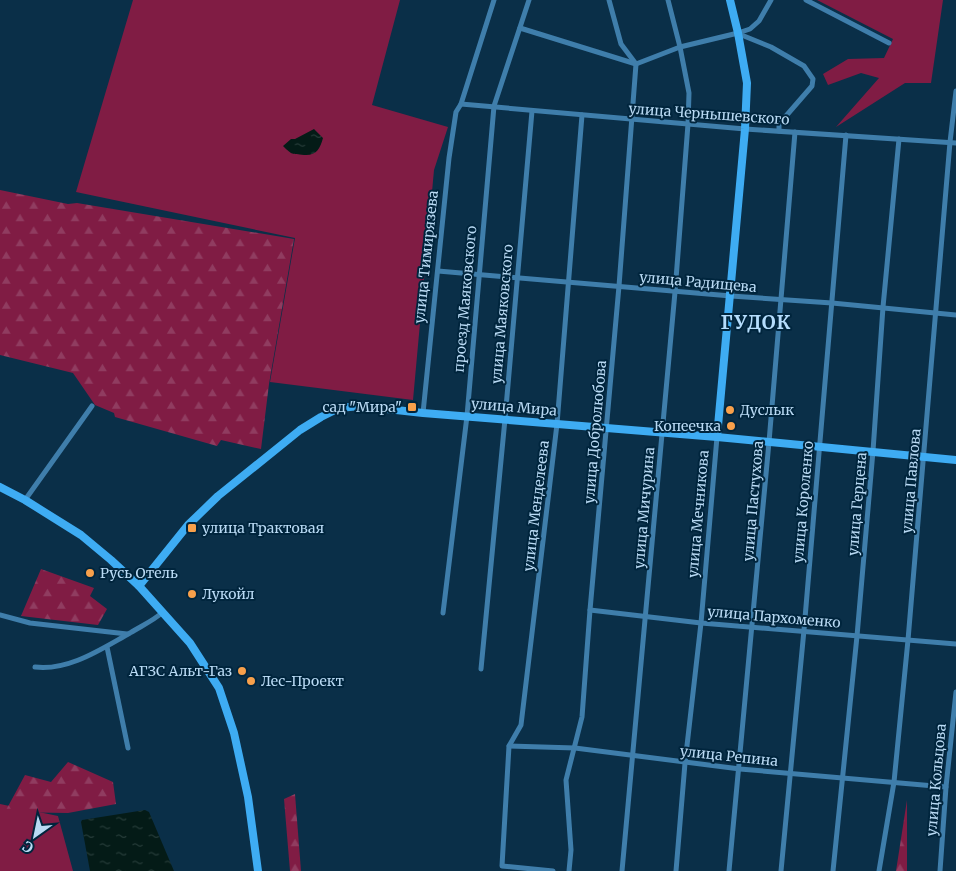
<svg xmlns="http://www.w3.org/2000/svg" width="956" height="871" font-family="Merriweather,serif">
  <defs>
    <pattern id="forest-firs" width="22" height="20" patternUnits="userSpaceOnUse" patternTransform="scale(1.25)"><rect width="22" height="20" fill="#801c44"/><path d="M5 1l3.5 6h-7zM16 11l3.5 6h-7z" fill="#903c60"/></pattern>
    <pattern id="water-ripples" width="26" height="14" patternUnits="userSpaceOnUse" patternTransform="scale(1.25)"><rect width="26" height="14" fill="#041b17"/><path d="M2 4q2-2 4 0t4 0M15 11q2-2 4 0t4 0" fill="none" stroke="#263c39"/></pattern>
  </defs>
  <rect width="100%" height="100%" fill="#0a2f48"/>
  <g fill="#801c44">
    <polygon points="133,0 400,0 372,105 448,127 434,170 413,400 270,382 295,238 76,192"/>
    <polygon points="817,0 943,0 931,83 905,83 836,127 879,78 861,73 828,85 823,74 848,59 884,58 893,39"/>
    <polygon points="0,804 58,816 73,871 0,871"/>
  </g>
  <g fill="url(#forest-firs)">
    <polygon points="0,190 68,204 77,203 294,239 269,384 261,449 221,440 217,446 115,417 114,413 95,405 73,373 0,355"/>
    <polygon points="41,569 94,588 90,596 107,609 98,625 21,616"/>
    <polygon points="68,762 113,782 116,804 68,813 5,812 25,775 51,782"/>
    <polygon points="295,794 301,871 290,871 284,799"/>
    <polygon points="907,800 907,871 896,871"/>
  </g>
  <g fill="url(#water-ripples)">
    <path d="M 314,129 L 323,138 C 320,149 316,156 304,155 C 291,153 293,156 283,146 L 291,139 L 295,139 Z"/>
    <polygon points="145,810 149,812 174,871 90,871 81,822 82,820"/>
  </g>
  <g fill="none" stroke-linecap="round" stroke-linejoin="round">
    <g stroke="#3f7eab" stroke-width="5">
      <polyline points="806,0 889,43"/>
      <polyline points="520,28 636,64 680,47 738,33 750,29 759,21 771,0"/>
      <polyline points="739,34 771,47 804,66 813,79 812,86 779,124 779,131"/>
      <polyline points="461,104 745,129 956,143"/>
      <polyline points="438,271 731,296 832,303 956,315"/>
      <polyline points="423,413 449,158 456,112 461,104 494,0"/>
      <polyline points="25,500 92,406"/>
      <polyline points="590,610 701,623 956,644"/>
      <polyline points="443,613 467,416 494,106 529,0"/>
      <polyline points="0,615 30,623 127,634"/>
      <polyline points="107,647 128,748"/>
      <path d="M 35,667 C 69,671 101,649 130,633 C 141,626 153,621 163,612"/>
      <polyline points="481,669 505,419 532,111"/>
      <polyline points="509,746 575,748 740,769 946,787"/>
      <polyline points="553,871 502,866 509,746 521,725 557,424 582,115"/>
      <polyline points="569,871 571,850 566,780 582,717 590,610 619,286 636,64 621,44 609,0"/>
      <polyline points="622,871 675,292 688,124 689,93 680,47 668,0"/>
      <polyline points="676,871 685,763 701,623 717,437"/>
      <polyline points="729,871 769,442 795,132"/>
      <polyline points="781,871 804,630 846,135"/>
      <polyline points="833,871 857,636 873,451 883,307 899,139"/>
      <polyline points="879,871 894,782 908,640 950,142 956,91"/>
      <polyline points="940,871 946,787 956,692"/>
    </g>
    <g stroke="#3eacf3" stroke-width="8">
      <polyline points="717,437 745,129 747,83 738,33 730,0"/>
      <polyline points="0,487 25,500 81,535 111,560 139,586 190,643 219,688 234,733 248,797 258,871"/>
      <polyline points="139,586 188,525 218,496 300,430 321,417 339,408 360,406 423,413 717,437 956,460"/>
    </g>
  </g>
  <g fill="#f8a04b" stroke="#00253d" stroke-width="2">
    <rect x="407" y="402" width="10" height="10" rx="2.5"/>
    <circle cx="730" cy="410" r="5"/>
    <circle cx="731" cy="426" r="5"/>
    <rect x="187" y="523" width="10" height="10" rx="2.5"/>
    <circle cx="90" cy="573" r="5"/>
    <circle cx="192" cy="594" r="5"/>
    <circle cx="242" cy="671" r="5"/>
    <circle cx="251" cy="681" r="5"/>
  </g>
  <g text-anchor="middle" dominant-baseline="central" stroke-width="4" stroke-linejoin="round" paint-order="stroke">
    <g font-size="14" fill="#b9daf4" stroke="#00253d">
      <text transform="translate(709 114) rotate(4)">улица Чернышевского</text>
      <text transform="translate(426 257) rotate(-84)">улица Тимирязева</text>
      <text transform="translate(698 282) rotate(5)">улица Радищева</text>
      <text transform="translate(465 299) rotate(-85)">проезд Маяковского</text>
      <text transform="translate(502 314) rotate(-85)">улица Маяковского</text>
      <text transform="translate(514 407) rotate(5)">улица Мира</text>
      <text transform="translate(595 432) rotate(-85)">улица Добролюбова</text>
      <text transform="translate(911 481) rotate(-85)">улица Павлова</text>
      <text transform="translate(753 501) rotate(-85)">улица Пастухова</text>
      <text transform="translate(803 502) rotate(-85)">улица Короленко</text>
      <text transform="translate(857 504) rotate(-85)">улица Герцена</text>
      <text transform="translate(536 506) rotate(-83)">улица Менделеева</text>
      <text transform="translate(644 508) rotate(-85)">улица Мичурина</text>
      <text transform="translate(698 514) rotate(-85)">улица Мечникова</text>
      <text transform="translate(774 617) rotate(5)">улица Пархоменко</text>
      <text transform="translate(729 756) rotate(6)">улица Репина</text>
      <text transform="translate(936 780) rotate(-85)">улица Кольцова</text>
    </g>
    <g font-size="14" fill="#b9daf4" stroke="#00253d" text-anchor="start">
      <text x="402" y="407" text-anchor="end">сад "Мира"</text>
      <text x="740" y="410">Дуслык</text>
      <text x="721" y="426" text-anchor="end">Копеечка</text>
      <text x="202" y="528">улица Трактовая</text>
      <text x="100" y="573">Русь Отель</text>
      <text x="202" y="594">Лукойл</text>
      <text x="232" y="671" text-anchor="end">АГЗС Альт-Газ</text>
      <text x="261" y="681">Лес-Проект</text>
    </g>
    <g font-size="19" font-weight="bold" letter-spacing="1" fill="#b5ddfc" stroke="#00253d">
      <text x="756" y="322">ГУДОК</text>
    </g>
  </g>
  <g transform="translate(35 836) rotate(213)" stroke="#00253d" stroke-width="4" paint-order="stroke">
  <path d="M0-4L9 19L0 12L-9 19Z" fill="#b9daf4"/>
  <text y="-8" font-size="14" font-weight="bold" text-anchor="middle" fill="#b9daf4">С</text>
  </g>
</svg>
